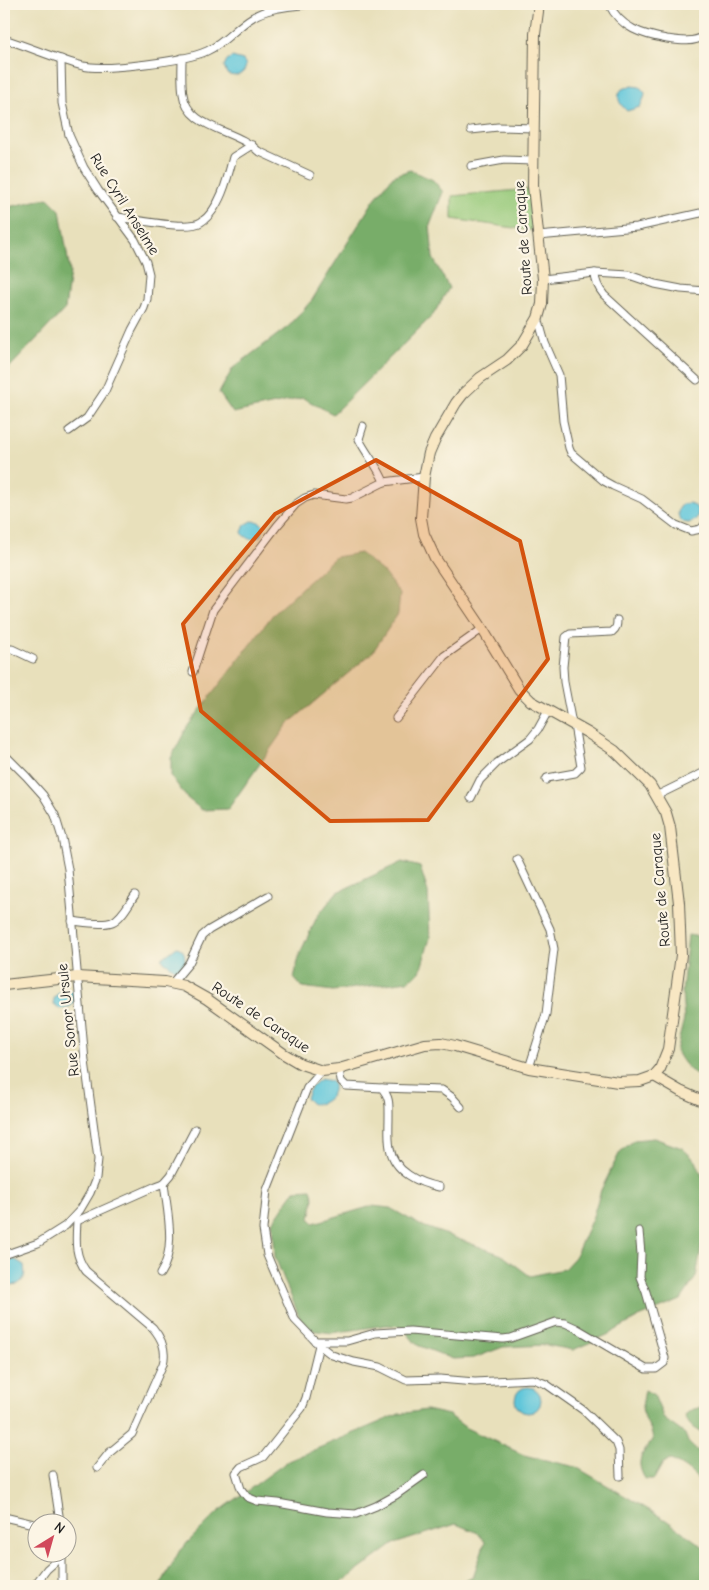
<svg xmlns="http://www.w3.org/2000/svg" width="709" height="1590" font-family="'Comic Neue',sans-serif">
  <rect width="100%" height="100%" fill="#fcf5e5"/>
  <filter id="ink" filterUnits="userSpaceOnUse"><feTurbulence type="fractalNoise" baseFrequency=".02" numOctaves="2"/><feDisplacementMap in="SourceGraphic" scale="10" xChannelSelector="R" yChannelSelector="G"/><feConvolveMatrix kernelMatrix="1 2 1 2 8 2 1 2 1" color-interpolation-filters="sRGB"/></filter>
  <filter id="wash" filterUnits="userSpaceOnUse"><feTurbulence type="fractalNoise" baseFrequency=".0096" numOctaves="4" result="noise"/><feDisplacementMap in="SourceGraphic" scale="20" xChannelSelector="R" yChannelSelector="G"/><feGaussianBlur stdDeviation="1.12" result="paint"/><feColorMatrix in="noise" values="0 0 0 0 0 0 0 0 0 0 0 0 0 0 0 0 0 1.4 0 .05"/><feComposite in="paint" operator="in"/></filter>
  <g filter="url(#wash)">
    <rect width="100%" height="100%" fill="#e8e0bb"/>
    <polygon fill="#96c979" stroke="#59724a" points="530,189 535,231 452,219 452,196"/>
    <g fill="#78ad69" stroke="#4a6442">
      <polygon points="410,170 433,180 443,192 430,225 433,258 449,288 433,315 333,414 303,398 233,413 219,393 233,368 289,326 312,300 374,200 393,176"/>
      <polygon points="48,198 60,210 70,272 65,309 10,367 4,371 4,208"/>
      <polygon points="360,553 383,572 400,594 398,614 372,653 288,724 228,809 202,810 187,798 171,776 171,758 187,727 274,613 335,557"/>
      <polygon points="402,862 420,867 428,892 430,938 420,972 408,981 333,991 302,987 294,978 300,953 317,917 336,893"/>
      <path d="M 705,928 L 705,1077 C 691,1075 682,1063 676,1051 L 684,1019 L 682,992 L 688,935 L 701,937 Z"/>
      <polygon points="654,1138 682,1148 696,1161 704,1180 704,1232 696,1277 681,1300 639,1317 607,1335 573,1350 546,1345 503,1347 474,1358 453,1359 417,1345 401,1326 387,1325 332,1333 309,1330 299,1316 275,1257 273,1222 295,1190 311,1189 314,1198 310,1219 314,1223 372,1206 390,1208 420,1225 502,1255 530,1276 564,1269 575,1257 593,1216 601,1190 620,1152 634,1140"/>
      <path d="M 645,1390 L 654,1395 L 664,1419 L 685,1434 L 688,1442 L 695,1449 L 705,1455 L 705,1489 C 698,1476 684,1466 671,1460 L 663,1463 L 654,1479 L 645,1479 C 635,1461 641,1455 653,1440 C 652,1428 642,1418 642,1406 C 643,1401 644,1395 645,1390 Z"/>
      <path d="M 705,1406 L 705,1432 C 694,1431 688,1425 685,1415 L 691,1410 Z"/>
      <polygon points="426,1410 449,1415 466,1428 524,1455 576,1467 666,1520 705,1548 705,1586 455,1586 473,1577 485,1542 478,1533 456,1524 394,1544 337,1586 160,1586 180,1550 217,1513 288,1461 399,1414"/>
    </g>
    <g fill="#5ec6da" stroke="#3d717b">
      <path d="M 232,57 L 243,60 L 246,65 C 245,75 235,78 227,74 L 224,66 L 227,60 Z"/>
      <path d="M 632,86 L 640,87 L 645,93 L 644,98 L 640,107 L 627,111 C 620,105 615,97 622,89 Z"/>
      <circle cx="688" cy="513" r="10"/>
      <polygon points="252,521 260,522 264,527 262,535 253,539 244,536 242,532 245,525"/>
      <path d="M 177,947 C 185,949 185,956 185,963 L 181,968 L 176,970 L 161,959 Z"/>
      <path d="M 63,990 L 74,991 L 76,997 L 71,1006 L 60,1009 L 53,1003 C 54,996 58,993 63,990 Z"/>
      <path d="M 321,1079 L 331,1081 C 339,1093 324,1106 312,1104 L 306,1098 C 309,1090 313,1082 321,1079 Z"/>
      <path d="M 7,1259 L 16,1260 L 24,1265 C 25,1274 26,1279 18,1284 L 10,1285 L 4,1281 L 4,1260 Z"/>
      <circle cx="528" cy="1400" r="13"/>
    </g>
  </g>
  <g filter="url(#ink)">
    <g fill="none" stroke-linecap="round" stroke-linejoin="round">
      <g stroke="#636154" stroke-width="9">
        <g id="street">
          <path d="M 609,4 C 620,28 643,35 667,39 C 681,41 692,43 705,36"/>
          <path d="M 4,39 C 30,47 56,59 83,66 C 105,71 186,61 207,51 C 225,43 236,27 253,17 C 269,7 290,7 308,4"/>
          <path d="M 182,58 C 182,70 181,82 183,94 C 187,129 236,129 258,151 L 310,175"/>
          <polyline points="61,59 62,103 69,135 84,168 98,190 135,240 146,262 149,274 147,299 144,308 132,330 105,391 87,418 69,431"/>
          <polyline points="471,130 498,127 533,128"/>
          <polyline points="471,166 504,160 533,161"/>
          <path d="M 117,217 C 134,219 188,231 201,222 C 220,210 228,177 233,157 L 252,145"/>
          <polyline points="538,236 637,227 705,212"/>
          <path d="M 595,273 C 595,281 599,289 604,295 L 697,380"/>
          <polyline points="543,279 595,273 629,275 655,284 681,289 705,291"/>
          <polyline points="538,318 545,343 559,375 563,421 569,448 571,453 604,481 613,486 642,499 676,525 691,531 701,529 705,524"/>
          <polyline points="384,482 424,477"/>
          <polyline points="4,649 12,649 33,659"/>
          <path d="M 193,672 L 213,610 L 277,526 L 296,504 L 305,498 L 314,495 L 346,499 L 352,498 L 384,482 C 378,466 366,454 359,439 L 363,426"/>
          <polyline points="396,718 444,656 482,629"/>
          <path d="M 572,724 L 564,682 L 563,667 L 566,637 L 570,634 L 612,632 C 617,628 617,625 617,620"/>
          <polyline points="4,754 26,776 43,795 55,815 62,838 68,869 85,1061 98,1159 96,1178 90,1193 80,1210 65,1226 38,1243 4,1255"/>
          <polyline points="546,780 547,778 575,773 581,767 574,725"/>
          <polyline points="656,796 705,772"/>
          <polyline points="471,798 480,780 497,763 530,739 538,729 548,711"/>
          <polyline points="517,859 550,929 554,949 546,1014 529,1068"/>
          <path d="M 72,921 C 82,922 102,926 112,922 C 122,918 129,903 135,895"/>
          <polyline points="173,982 189,963 202,936 209,930 268,896"/>
          <path d="M 339,1069 L 341,1081 L 346,1086 L 382,1088 C 390,1098 389,1104 389,1117 C 389,1127 388,1138 390,1148 C 394,1172 419,1183 439,1187"/>
          <polyline points="322,1071 307,1088 267,1190 263,1229 267,1255 295,1320 319,1345 332,1355 354,1362 380,1367 406,1380 440,1379 475,1382 533,1379 546,1384 583,1410 616,1442 619,1450 620,1476"/>
          <polyline points="382,1088 442,1090 452,1097 461,1107"/>
          <path d="M 77,1221 C 76,1240 74,1255 86,1271 L 153,1328 C 162,1339 167,1350 163,1364 L 132,1434 L 109,1453 L 97,1468"/>
          <polyline points="77,1221 156,1186 164,1183 171,1175 195,1129"/>
          <path d="M 160,1274 C 177,1249 167,1211 164,1183"/>
          <polyline points="315,1341 347,1341 375,1333 410,1331 503,1339 511,1338 556,1322 565,1323 576,1328 646,1369 656,1369 664,1363 665,1358 646,1292 640,1277 641,1254 639,1231"/>
          <polyline points="319,1345 306,1398 302,1408 263,1457 241,1467 236,1473 241,1489 247,1497 257,1501 278,1503 327,1512 356,1514 376,1506 396,1495 424,1475"/>
          <polyline points="53,1475 60,1522"/>
          <polyline points="4,1517 38,1525"/>
          <polyline points="34,1586 47,1569 62,1556"/>
          <polyline points="62,1586 62,1553"/>
        </g>
      </g>
      <g stroke="#636154" stroke-width="12">
        <g id="secondary">
          <polyline points="4,985 77,977 165,982 184,986 207,999 284,1054 301,1064 322,1071 339,1069 425,1044 441,1043 455,1046 529,1068 618,1082 640,1081 654,1076 660,1069 668,1049 681,955 679,903 670,827 666,813 650,785 615,751 588,733 531,701 519,689 480,625 435,558 424,534 421,518 424,477 429,453 435,439 456,403 463,394 480,378 507,360 522,345 538,318 542,304 543,279 533,186 535,34 539,4"/>
          <polyline points="654,1076 680,1091 705,1102"/>
        </g>
      </g>
      <use href="#street" stroke="#fff" stroke-width="7"/>
      <use href="#secondary" stroke="#f8e7c3" stroke-width="10"/>
    </g>
  </g>
  <path fill="#d4530e" fill-opacity="0.2" stroke="#d4530e" stroke-width="4" stroke-linejoin="round" d="M 376,460 L 520,541 L 548,659 L 428,820 L 330,821 L 201,711 L 183,624 L 275,514 Z"/>
  <g text-anchor="middle" dominant-baseline="central" stroke-width="4.5" stroke-linejoin="round" paint-order="stroke">
    <g font-size="15" fill="#1c1c1c" stroke="#fcf5e5">
      <text transform="translate(125 204) rotate(58)">Rue Cyril Anselme</text>
      <text transform="translate(523 238) rotate(-94)">Route de Caraque</text>
      <text transform="translate(660 890) rotate(-95)">Route de Caraque</text>
      <text transform="translate(261 1017) rotate(34)">Route de Caraque</text>
      <text transform="translate(68 1020) rotate(-96)">Rue Sonor Ursule</text>
    </g>
  </g>
  <rect width="709" height="1590" fill="none" stroke="#fcf5e5" stroke-width="20"/>
  <g transform="translate(52 1538) rotate(37)"><circle r="24" fill="#fcf5e5" stroke="#a29e95"/>
  <path d="M0-4L9 19L0 12L-9 19Z" fill="#d1495b"/>
  <text y="-8" font-size="14" font-weight="bold" text-anchor="middle" fill="#1c1c1c">N</text>
  </g>
</svg>
